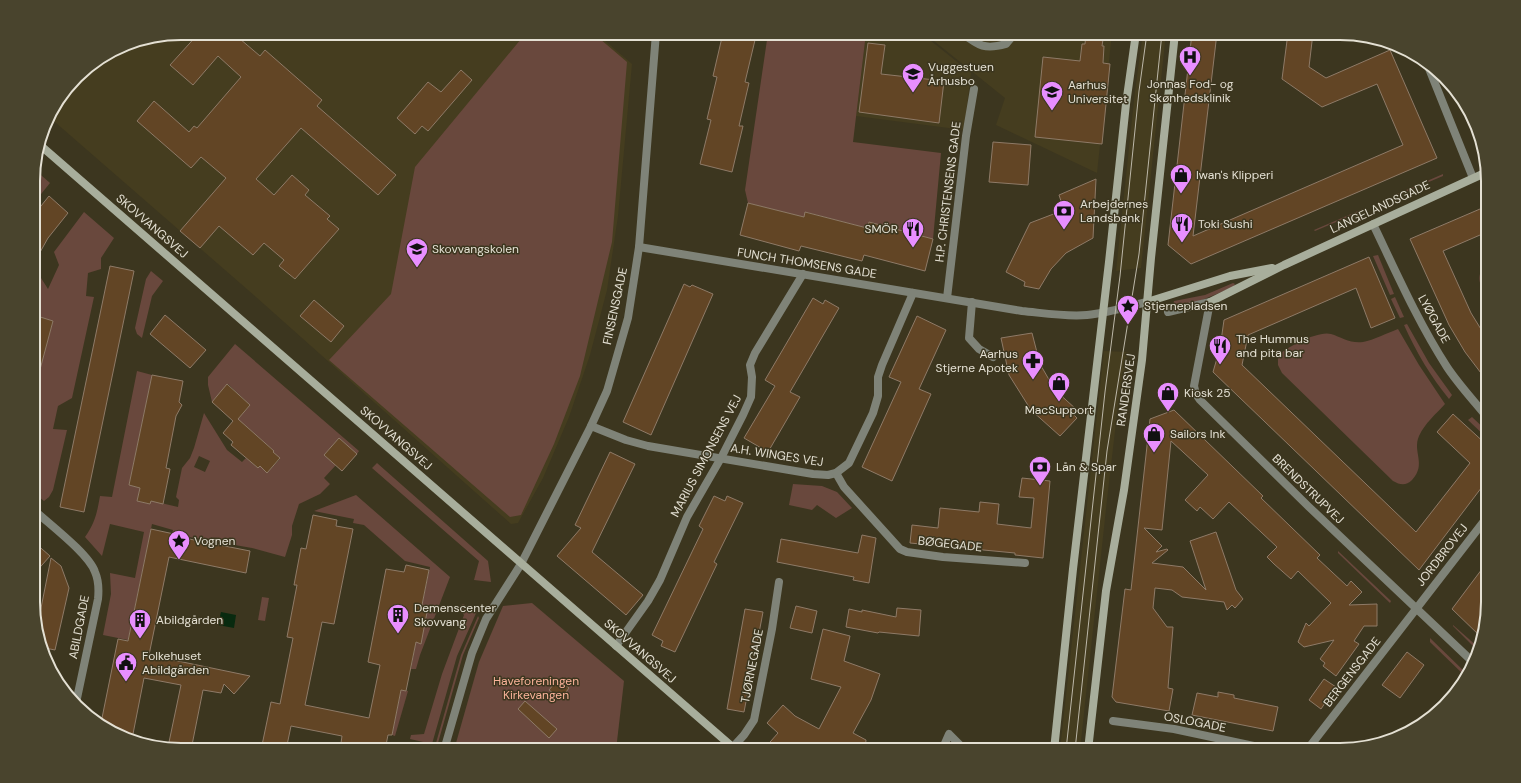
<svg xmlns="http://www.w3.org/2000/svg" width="1521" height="783" font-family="'DM Sans',sans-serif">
  <rect width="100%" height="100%" fill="#3c361f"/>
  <g fill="#453d1f">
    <polygon points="181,33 596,33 632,64 618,216 607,290 590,355 569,417 543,478 518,523 511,524 248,290 48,116 83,70 124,44"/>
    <polygon points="866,33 921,33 971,73 964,130 856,116"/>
    <polygon points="924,33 1112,33 1097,173 996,125 1005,98"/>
    <polygon points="1143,33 1166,33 1141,268 1116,271 1135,91"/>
    <polygon points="1104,351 1128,352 1117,414 1107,500 1080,750 1060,750"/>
  </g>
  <g fill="#69483d" fill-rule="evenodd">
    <polygon points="526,33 593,33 627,62 612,242 580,376 554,444 521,515 510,517 329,360 391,294 415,167"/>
    <polygon points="768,33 866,33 853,142 941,153 933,239 869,222 867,228 806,212 804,217 748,203 745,190"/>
    <polygon points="34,169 50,183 33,204 33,171"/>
    <polygon points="1443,174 1443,176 1398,195 1397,194"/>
    <polygon points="1365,208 1366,209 1362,211 1315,231 1314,230"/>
    <polygon points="84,212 114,238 101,258 101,269 88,273 86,296 94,297 72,398 58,406 53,429 67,430 53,490 49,497 44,501 34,493 34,391 53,321 34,315 34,299 41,278 48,289 59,265 54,252"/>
    <polygon points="1378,255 1394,294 1390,295 1373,256"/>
    <path d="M 1487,263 L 1487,298 C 1479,283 1475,276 1487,263 Z"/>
    <polygon points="151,271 163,281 152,296 142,338 137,334 135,328 146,279"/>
    <path d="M 1233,283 L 1235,284 L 1233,287 C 1216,294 1191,307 1173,305 L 1174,301 L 1205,295 Z"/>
    <polygon points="1395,297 1404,317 1400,318 1391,299"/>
    <path d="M 1407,324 L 1429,363 L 1452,395 L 1449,399 C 1431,377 1416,352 1404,325 Z"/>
    <path d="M 1398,329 L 1419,365 L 1445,404 C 1436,414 1425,423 1419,436 C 1412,452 1427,464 1412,480 C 1406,486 1400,485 1393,481 L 1282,373 L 1278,365 L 1278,356 C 1286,347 1319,330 1331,334 C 1341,337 1351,344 1363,342 C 1374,340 1387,333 1398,329 Z"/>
    <path d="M 235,344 L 359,451 L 357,454 L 339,438 L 324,455 L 336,465 L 324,478 L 330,484 L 320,494 L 299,504 L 292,526 L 292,535 L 285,557 L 252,548 L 172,534 L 173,530 L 152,524 L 128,640 L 103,635 L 111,594 L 110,573 L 135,578 L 144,532 L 110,524 L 102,556 L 85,537 C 95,523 97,513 100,496 L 112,497 L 137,371 L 152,375 L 129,485 L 161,492 L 161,503 L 178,507 L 179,500 L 176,497 L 182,468 L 190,458 L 194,448 L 204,413 L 227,450 L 242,462 L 246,458 L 258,468 L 260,466 L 267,473 L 280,459 L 273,452 L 273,450 L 247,427 L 237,420 L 250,405 L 228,384 L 212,402 L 208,385 L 208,377 ZM 199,456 L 210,461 L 205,472 L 194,467 ZM 140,490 L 153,492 L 150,504 L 137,501 Z"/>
    <polygon points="1472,417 1488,432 1488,439 1468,420"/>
    <polygon points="377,463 488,561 491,582 474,580 479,561 372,468"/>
    <polygon points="793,484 822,486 837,492 852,508 836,518 817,505 812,510 789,505"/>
    <polygon points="356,495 450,577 420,655 416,669 411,669 416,642 421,643 428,607 422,605 430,567 405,561 364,525 353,523 354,519 314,511"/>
    <polygon points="1338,551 1391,601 1390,603 1338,553"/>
    <polygon points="262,597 269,598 265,621 258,620"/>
    <polygon points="532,603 624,681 616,750 454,750 479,662 503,606"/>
    <polygon points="463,604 477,611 457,656 432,744 410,739 411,735 424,734 442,674 464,615 458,607"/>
    <polygon points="478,616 479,618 463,655 436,750 434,750 461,655"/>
    <polygon points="1453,625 1478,647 1477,650 1453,626"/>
    <polygon points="1430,638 1468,675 1466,677 1430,642"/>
    <polygon points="401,690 408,691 395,736 392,735"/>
    <polygon points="407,743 431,748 431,750 420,750"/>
  </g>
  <polygon fill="#082a0f" points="221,612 236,615 234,628 218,625"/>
  <g fill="#624525" stroke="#8e7a67">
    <polygon points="199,33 233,33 260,56 265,50 322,100 317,106 396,175 378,195 301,128 256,179 274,195 292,175 309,190 305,195 330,216 327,219 339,229 295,279 279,266 284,260 264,243 253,255 219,226 200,248 180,231 226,178 201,157 191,168 137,121 154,101 189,132 194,126 197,128 241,77 218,56 193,85 170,65"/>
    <polygon points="723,33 753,33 751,39 755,40 745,82 749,83 739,126 743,126 732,172 700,164 711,120 707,119 717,77 713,76"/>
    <polygon points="1086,33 1104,33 1102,46 1104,46 1103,63 1110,64 1102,144 1035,137 1043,57 1080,61 1082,44 1085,44"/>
    <polygon points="1192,33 1217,33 1193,236 1403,145 1377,84 1322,107 1282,79 1288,33 1313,33 1309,67 1326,78 1390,50 1437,158 1191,264 1168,245"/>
    <polygon points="868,43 885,45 881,74 944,81 939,123 859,112"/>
    <polygon points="461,70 472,80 428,131 422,126 415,134 397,118 428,82 441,92"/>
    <polygon points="993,142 1031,145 1028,185 989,182"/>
    <polygon points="1096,179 1093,238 1066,253 1051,269 1039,289 1024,286 1025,282 1006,272 1030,223 1064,210 1059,195"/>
    <polygon points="49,196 68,213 48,238 34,263 33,216"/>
    <polygon points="748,203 804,217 805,212 867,228 869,222 933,239 925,271 864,255 862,261 801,246 799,251 740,235"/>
    <polygon points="1487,206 1487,232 1443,251 1471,313 1487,339 1487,381 1465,352 1449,325 1410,239"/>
    <polygon points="1369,257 1395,318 1371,328 1356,288 1248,335 1242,365 1416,532 1470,463 1437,432 1453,414 1488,446 1488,479 1419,570 1213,372 1220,348 1224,320"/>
    <polygon points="110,266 134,271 84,512 60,507"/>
    <polygon points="684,284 690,287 692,285 713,294 651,435 623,422"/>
    <polygon points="813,298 823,304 825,300 839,308 790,392 800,397 768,452 744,438 775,386 765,380"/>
    <polygon points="314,300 344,326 331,342 300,316"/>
    <polygon points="34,315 53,321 38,377 34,377"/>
    <polygon points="165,315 206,350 190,368 150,334"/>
    <polygon points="917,316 946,330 919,389 931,394 892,481 862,467 901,382 889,377"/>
    <polygon points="1032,333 1040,364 1055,390 1077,410 1074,415 1077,418 1060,436 1031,410 1009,375 1001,338"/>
    <polygon points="152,375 183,381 179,402 182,405 176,416 166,468 170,469 163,504 151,501 150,504 137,501 140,488 129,485"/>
    <polygon points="227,384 250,405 238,419 274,451 273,452 280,458 267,473 260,466 258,468 231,445 233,442 223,433 233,421 212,402"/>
    <polygon points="1174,410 1263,496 1261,498 1320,555 1317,558 1347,586 1351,581 1362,592 1349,605 1377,604 1377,626 1364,626 1354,641 1359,644 1336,676 1323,666 1325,663 1320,659 1334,640 1304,647 1298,642 1306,623 1309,626 1331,603 1298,571 1291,579 1274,564 1267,557 1277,547 1229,502 1213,519 1200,507 1197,511 1185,500 1208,475 1171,441 1162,530 1144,528 1162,546 1156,552 1167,549 1168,550 1152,563 1183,567 1206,590 1190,541 1216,532 1236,590 1243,599 1235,608 1232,605 1227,610 1224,602 1182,597 1172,590 1155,588 1153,608 1167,627 1173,627 1168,688 1173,689 1169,711 1116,702 1112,697 1125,589 1131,590 1150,419"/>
    <polygon points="339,438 357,454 342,471 324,455"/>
    <polygon points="610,452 635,464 592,552 643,595 626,615 557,556 581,528 575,525"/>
    <polygon points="1022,478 1050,481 1043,558 1015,555 1015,553 910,543 912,525 938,528 940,508 979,512 980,502 999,504 997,524 1031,528 1034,498 1019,497"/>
    <polygon points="714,496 725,501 727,496 743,503 714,562 717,564 675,652 661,646 663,641 652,635 703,529 699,526"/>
    <polygon points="313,515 337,520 336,526 353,529 334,624 322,622 305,705 369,718 380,665 368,662 386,569 404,572 406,565 429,570 422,605 428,607 421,644 416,642 406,691 401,690 392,735 388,735 385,750 340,750 342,736 291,726 286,750 261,750 271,702 280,704 293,638 287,637 297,585 294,585 301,548 306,549"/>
    <polygon points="151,529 174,534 174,536 250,551 246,573 169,557 149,655 250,676 234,694 224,684 221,693 203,690 191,750 181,750 168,747 181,685 144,678 132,739 116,735 101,723 118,639 128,641"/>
    <polygon points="862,535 876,538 869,583 853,580 854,577 777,562 781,539 858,553"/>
    <polygon points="34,542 50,556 34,574"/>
    <polygon points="51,558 61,566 69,588 55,650 45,648 37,628"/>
    <polygon points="1488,561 1488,603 1480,636 1452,609"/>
    <polygon points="796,606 817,611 812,633 790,628"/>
    <polygon points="897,608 921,610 919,636 879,632 878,633 846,627 849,609 862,612 862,610 896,617"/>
    <polygon points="745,609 763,612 744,712 727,709"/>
    <polygon points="823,629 850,636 844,661 880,674 871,700 853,733 866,740 865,750 763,750 778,733 767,723 783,705 795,716 819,729 841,687 811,679"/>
    <polygon points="1407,652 1424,665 1400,698 1382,685"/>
    <polygon points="558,679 569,688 561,699 549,690"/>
    <polygon points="1324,679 1336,687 1321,709 1309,700"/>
    <polygon points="1218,692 1234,695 1234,698 1278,707 1273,731 1192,715 1197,693 1218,697"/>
    <polygon points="525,701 557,729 549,738 518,709"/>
  </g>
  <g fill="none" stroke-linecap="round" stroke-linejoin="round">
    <g stroke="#7f8378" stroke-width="8">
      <path d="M 962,33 C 979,46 985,50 1006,44 L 1015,33"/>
      <polyline points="1428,66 1473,178"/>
      <path d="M 1373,224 C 1396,272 1418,322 1447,367 C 1459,385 1474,401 1487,417"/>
      <path d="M 639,247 L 1022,311 C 1043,313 1066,317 1087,315 C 1107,313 1127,307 1147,302"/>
      <polyline points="947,298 966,136 974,89"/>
      <polyline points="972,302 969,338 979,349 993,357"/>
      <polyline points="1168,312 1210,302 1194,386 1196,394 1200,400 1309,507 1474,663"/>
      <polyline points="591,426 626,440 648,446 813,474 828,475 836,473 849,463 873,413 878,396 878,377 882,365 913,293"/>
      <polyline points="836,473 844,487 900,549 907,552 943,557 1025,563"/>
      <path d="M 34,510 C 49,524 89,554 95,572 C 99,581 99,589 98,599 L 76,703"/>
      <polyline points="616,646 648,601 660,580 687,517 721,458 743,415 751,397 752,377 750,365 755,353 803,274"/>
      <polyline points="1113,721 1174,729 1273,750"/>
      <polyline points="733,747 744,735 754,720 772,629 779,582"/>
      <polyline points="444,750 472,653 486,619 521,564 591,426 607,391 628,318 639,247 656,33"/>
      <polyline points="942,750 949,734 965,750"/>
      <polyline points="1307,750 1488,516"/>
    </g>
    <g stroke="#a8ae9c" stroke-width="8">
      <polyline points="40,145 736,750"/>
      <polyline points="1147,302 1230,276 1272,268"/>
      <polyline points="1210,302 1284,265 1487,172"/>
      <polyline points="1054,750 1073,569 1109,262 1126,104 1136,33"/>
      <polyline points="1088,750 1106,591 1124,490 1142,360 1151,258 1175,33"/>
    </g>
    <g stroke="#bdb8a9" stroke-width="1">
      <polyline points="1066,750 1105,392 1120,276 1139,91 1147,33"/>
      <polyline points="1075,750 1107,451 1139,254 1162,33"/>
    </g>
  </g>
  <defs>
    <g id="hospital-pin" transform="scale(1.15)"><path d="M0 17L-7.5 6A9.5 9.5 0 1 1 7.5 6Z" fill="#e88eff" stroke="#3c361f"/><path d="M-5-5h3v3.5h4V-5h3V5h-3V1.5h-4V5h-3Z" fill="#111"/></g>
    <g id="school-pin" transform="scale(1.15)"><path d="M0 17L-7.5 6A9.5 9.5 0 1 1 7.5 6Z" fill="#e88eff" stroke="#3c361f"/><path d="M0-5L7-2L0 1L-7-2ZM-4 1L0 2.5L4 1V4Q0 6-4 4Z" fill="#111"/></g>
    <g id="university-pin" transform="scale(1.15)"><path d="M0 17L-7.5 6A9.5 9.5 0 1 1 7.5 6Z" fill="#e88eff" stroke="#3c361f"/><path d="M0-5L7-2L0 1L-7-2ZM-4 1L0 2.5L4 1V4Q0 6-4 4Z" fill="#111"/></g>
    <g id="shop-pin" transform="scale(1.15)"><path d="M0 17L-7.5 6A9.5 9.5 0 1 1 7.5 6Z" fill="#e88eff" stroke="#3c361f"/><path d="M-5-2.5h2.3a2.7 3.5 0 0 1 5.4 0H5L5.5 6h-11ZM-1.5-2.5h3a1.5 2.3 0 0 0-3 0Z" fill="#111"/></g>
    <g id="bank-pin" transform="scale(1.15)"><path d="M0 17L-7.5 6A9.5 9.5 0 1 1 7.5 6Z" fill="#e88eff" stroke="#3c361f"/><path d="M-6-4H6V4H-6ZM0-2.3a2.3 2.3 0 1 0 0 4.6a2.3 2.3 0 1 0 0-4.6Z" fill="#111"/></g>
    <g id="restaurant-pin" transform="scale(1.15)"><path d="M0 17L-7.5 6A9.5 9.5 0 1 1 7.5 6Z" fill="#e88eff" stroke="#3c361f"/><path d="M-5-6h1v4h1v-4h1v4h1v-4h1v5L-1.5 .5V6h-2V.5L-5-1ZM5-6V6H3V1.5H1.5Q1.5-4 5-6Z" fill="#111"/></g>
    <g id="sight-pin" transform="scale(1.15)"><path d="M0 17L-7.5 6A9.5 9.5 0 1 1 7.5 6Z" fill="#e88eff" stroke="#3c361f"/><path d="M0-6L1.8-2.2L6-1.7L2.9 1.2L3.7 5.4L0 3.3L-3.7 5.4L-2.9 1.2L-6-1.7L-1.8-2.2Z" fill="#111"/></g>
    <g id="pharmacy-pin" transform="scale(1.15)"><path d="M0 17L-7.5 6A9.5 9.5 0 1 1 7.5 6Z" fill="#e88eff" stroke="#3c361f"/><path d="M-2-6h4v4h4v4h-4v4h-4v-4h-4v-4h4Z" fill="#111"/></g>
    <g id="building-pin" transform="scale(1.15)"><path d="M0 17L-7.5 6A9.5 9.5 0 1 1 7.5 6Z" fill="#e88eff" stroke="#3c361f"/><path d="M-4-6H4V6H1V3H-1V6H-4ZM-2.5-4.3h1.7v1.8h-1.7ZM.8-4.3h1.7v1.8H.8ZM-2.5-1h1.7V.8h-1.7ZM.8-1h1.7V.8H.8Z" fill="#111"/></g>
    <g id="civic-pin" transform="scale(1.15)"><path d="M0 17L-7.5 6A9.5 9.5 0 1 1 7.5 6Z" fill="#e88eff" stroke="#3c361f"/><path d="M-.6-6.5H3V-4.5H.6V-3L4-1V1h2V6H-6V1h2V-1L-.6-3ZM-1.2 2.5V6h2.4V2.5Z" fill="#111"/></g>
  </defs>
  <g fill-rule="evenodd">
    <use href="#hospital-pin" x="1190" y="57"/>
    <use href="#school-pin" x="913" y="74"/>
    <use href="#university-pin" x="1052" y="92"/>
    <use href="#shop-pin" x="1181" y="175"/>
    <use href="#bank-pin" x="1064" y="211"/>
    <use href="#restaurant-pin" x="1182" y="224"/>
    <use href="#restaurant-pin" x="913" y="229"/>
    <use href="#school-pin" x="417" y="249"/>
    <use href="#sight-pin" x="1128" y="306"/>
    <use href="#restaurant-pin" x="1220" y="346"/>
    <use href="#pharmacy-pin" x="1033" y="361"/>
    <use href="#shop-pin" x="1059" y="383"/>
    <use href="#shop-pin" x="1168" y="393"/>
    <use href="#shop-pin" x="1154" y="434"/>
    <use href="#bank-pin" x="1040" y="467"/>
    <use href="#sight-pin" x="179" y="541"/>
    <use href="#building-pin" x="398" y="615"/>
    <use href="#building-pin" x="140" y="620"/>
    <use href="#civic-pin" x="126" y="663"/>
  </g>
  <g text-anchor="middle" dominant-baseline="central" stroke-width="3" stroke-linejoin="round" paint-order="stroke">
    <g font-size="12" fill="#e4e0d3" stroke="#3c361f" text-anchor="start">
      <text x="928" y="67">Vuggestuen<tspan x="928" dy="14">Århusbo</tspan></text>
      <text x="1190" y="84" text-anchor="middle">Jonnas Fod- og<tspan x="1190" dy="14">Skønhedsklinik</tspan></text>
      <text x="1068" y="85">Aarhus<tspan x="1068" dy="14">Universitet</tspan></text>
      <text x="1196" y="175">Iwan's Klipperi</text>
      <text x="1080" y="204">Arbejdernes<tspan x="1080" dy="14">Landsbank</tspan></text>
      <text x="1198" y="224">Toki Sushi</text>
      <text x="898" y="229" text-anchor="end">SMÖR</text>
      <text x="432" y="249">Skovvangskolen</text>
      <text x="1144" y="306">Stjernepladsen</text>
      <text x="1236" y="339">The Hummus<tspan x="1236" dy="14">and pita bar</tspan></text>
      <text x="1018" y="354" text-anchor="end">Aarhus<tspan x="1018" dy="14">Stjerne Apotek</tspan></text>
      <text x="1184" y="393">Kiosk 25</text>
      <text x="1059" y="410" text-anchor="middle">MacSupport</text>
      <text x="1170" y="434">Sailors Ink</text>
      <text x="1056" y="467">Lån &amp; Spar</text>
      <text x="194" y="541">Vognen</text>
      <text x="414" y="608">Demenscenter<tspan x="414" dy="14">Skovvang</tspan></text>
      <text x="156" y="620">Abildgården</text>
      <text x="142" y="656">Folkehuset<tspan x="142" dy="14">Abildgården</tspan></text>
    </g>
    <g font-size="12" fill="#e4e0d3" stroke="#3c361f">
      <text transform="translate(948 192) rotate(-83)">H.P. CHRISTENSENS GADE</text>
      <text transform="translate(1380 207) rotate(-25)">LANGELANDSGADE</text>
      <text transform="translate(152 226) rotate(41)">SKOVVANGSVEJ</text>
      <text transform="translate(807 263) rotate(9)">FUNCH THOMSENS GADE</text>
      <text transform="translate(615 306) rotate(-78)">FINSENSGADE</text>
      <text transform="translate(1434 319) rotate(61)">LYØGADE</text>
      <text transform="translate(1126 390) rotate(-82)">RANDERSVEJ</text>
      <text transform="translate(396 438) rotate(41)">SKOVVANGSVEJ</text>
      <text transform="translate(777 455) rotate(9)">A.H. WINGES VEJ</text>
      <text transform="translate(706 456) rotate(-62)">MARIUS SIMONSENS VEJ</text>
      <text transform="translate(1308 489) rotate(44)">BRENDSTRUPVEJ</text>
      <text transform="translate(950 544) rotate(6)">BØGEGADE</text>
      <text transform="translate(1442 555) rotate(-52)">JORDBROVEJ</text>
      <text transform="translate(79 627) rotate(-79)">ABILDGADE</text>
      <text transform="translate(640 651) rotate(41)">SKOVVANGSVEJ</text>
      <text transform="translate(752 666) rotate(-79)">TJØRNEGADE</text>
      <text transform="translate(1352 672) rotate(-52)">BERGENSGADE</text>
      <text transform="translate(1195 722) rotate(11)">OSLOGADE</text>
    </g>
    <g font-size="12" fill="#fbb39a" stroke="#3c361f">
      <text x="536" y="681">Haveforeningen<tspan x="536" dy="14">Kirkevangen</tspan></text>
    </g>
  </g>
  <path d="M0 0H1521V783H0ZM181 40H1340A141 141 0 0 1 1481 181V602A141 141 0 0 1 1340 743H181A141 141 0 0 1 40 602V181A141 141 0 0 1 181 40Z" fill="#49442d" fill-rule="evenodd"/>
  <path fill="none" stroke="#e4e0d3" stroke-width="2" d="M181 40H1340A141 141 0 0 1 1481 181V602A141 141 0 0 1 1340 743H181A141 141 0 0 1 40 602V181A141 141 0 0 1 181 40Z"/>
</svg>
